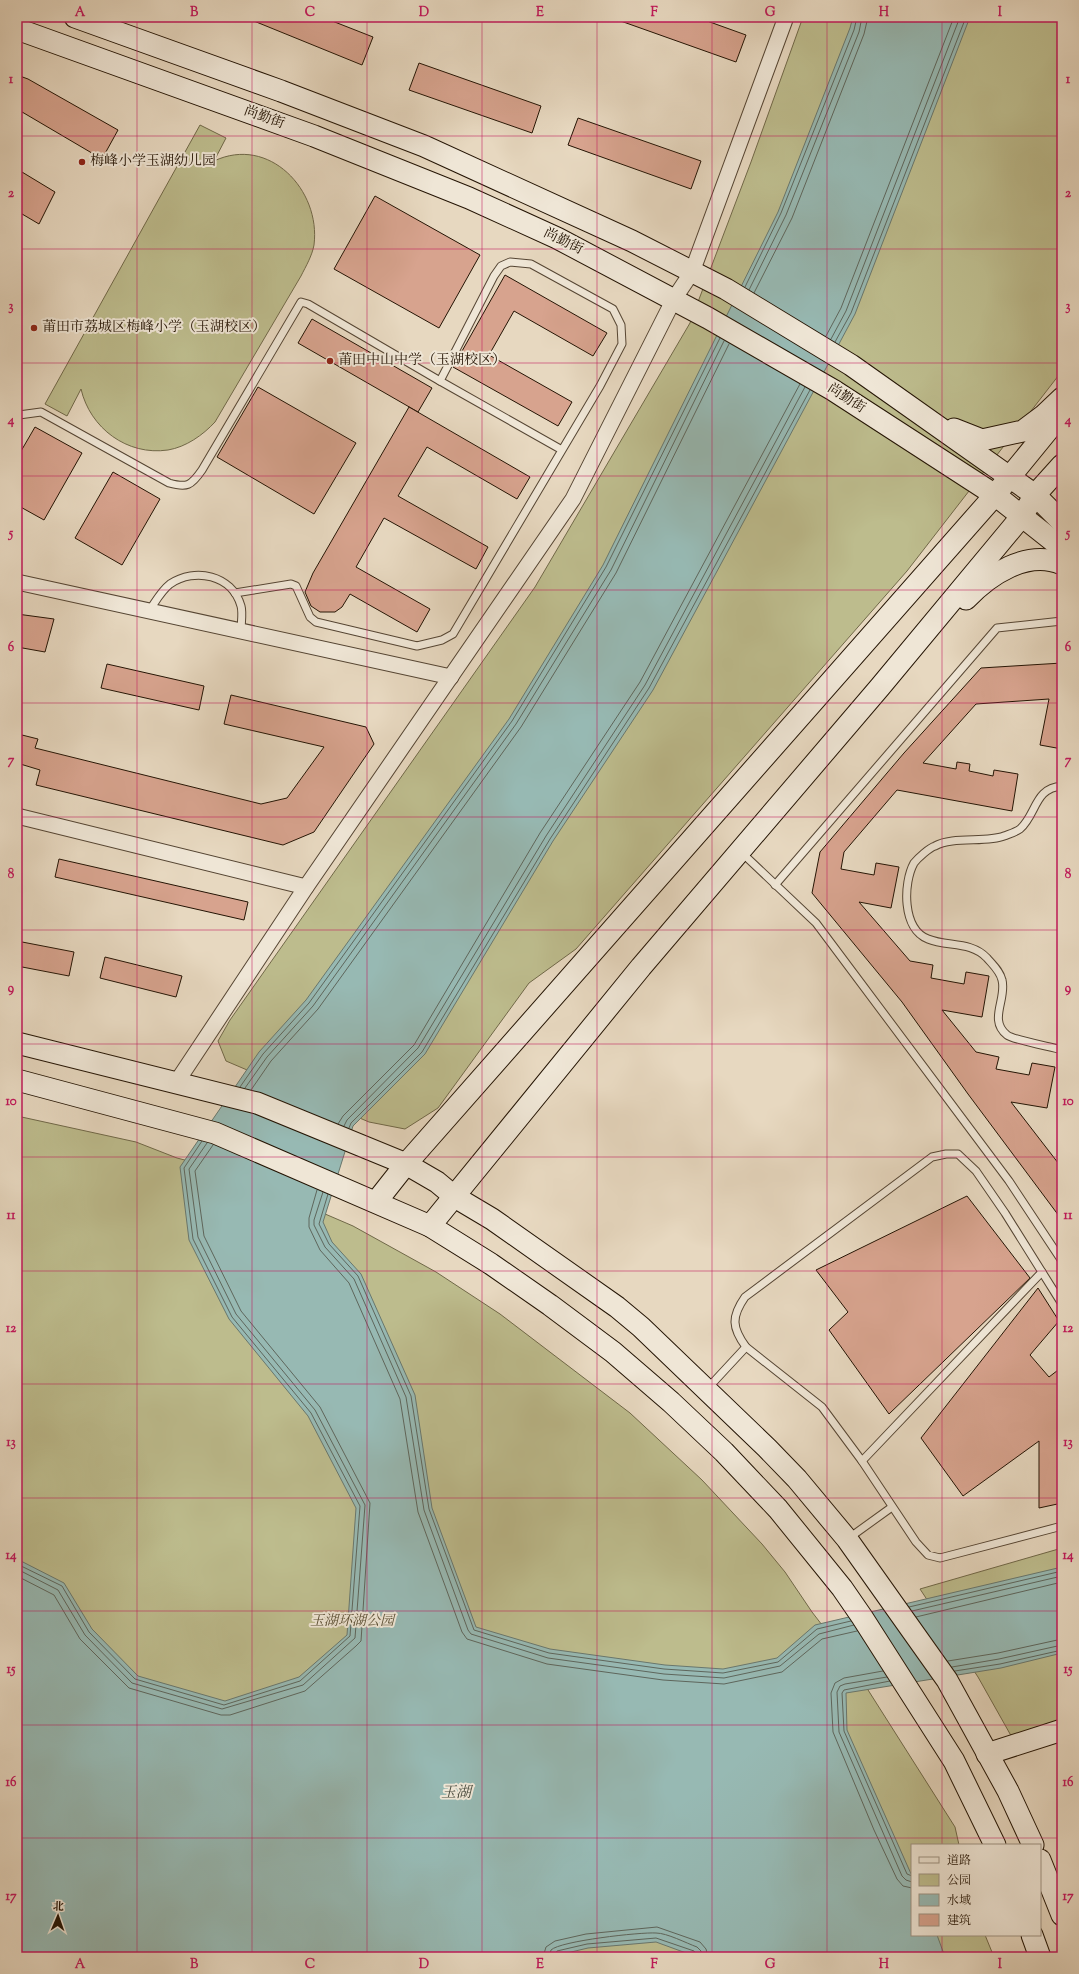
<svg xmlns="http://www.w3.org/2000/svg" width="1079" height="1974" font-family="'Sorts Mill Goudy','Noto Serif SC',serif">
  <rect width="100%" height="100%" fill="#e7d8c0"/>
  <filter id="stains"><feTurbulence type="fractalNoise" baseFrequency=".005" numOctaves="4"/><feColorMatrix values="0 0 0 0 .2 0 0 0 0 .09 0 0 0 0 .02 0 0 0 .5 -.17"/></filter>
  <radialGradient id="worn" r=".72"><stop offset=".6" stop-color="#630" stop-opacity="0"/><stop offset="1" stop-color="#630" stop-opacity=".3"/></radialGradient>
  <g fill="#bdbc8d" stroke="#706848">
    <polygon points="803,17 1062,17 1062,371 907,571 576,949 529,983 438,1108 405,1129 369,1122 226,1061 218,1041 230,1020 535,587 690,323 751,162"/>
    <path d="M 200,125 L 226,138 L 214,161 C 269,135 321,190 314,245 C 312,256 306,266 301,276 L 215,422 C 203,435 186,447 168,450 C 127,456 90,428 81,389 L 67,416 L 45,404 Z"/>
    <polygon points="17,1116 136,1142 177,1158 223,1170 353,1226 436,1272 500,1314 630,1413 702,1480 762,1544 785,1572 812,1612 849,1660 955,1827 959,1845 912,1845 912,1935 985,1935 994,1957 17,1957"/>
    <polygon points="1062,1548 1062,1724 1014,1741 978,1677 920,1589"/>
  </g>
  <polygon fill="#97b9b3" stroke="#69776d" points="853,17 970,17 855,314 729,549 653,690 553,841 425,1054 353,1126 323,1222 332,1242 361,1274 415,1395 432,1508 476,1627 550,1649 665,1665 723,1669 777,1658 815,1625 1062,1567 1062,1653 1001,1668 846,1693 847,1730 912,1876 912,1935 937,1935 945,1957 697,1957 656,1942 588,1948 550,1957 17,1957 17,1559 64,1583 92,1629 138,1676 225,1701 299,1677 347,1635 356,1508 308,1416 229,1319 189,1240 180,1167 259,1052 306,1000 509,719 603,565 778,212 850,28"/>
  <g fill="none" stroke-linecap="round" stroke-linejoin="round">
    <g stroke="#5e665c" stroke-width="1">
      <polyline points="745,287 781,213 854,30 857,17"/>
      <polyline points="749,290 786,215 859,32 862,17"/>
      <polyline points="754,293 792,218 864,34 868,17"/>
      <polyline points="826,336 841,308 954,17"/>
      <polyline points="831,339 846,311 960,17"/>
      <polyline points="835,342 851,313 966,17"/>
      <polyline points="240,1087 263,1054 309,1003 512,721 606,567 720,338"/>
      <polyline points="245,1088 267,1057 313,1006 516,724 611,570 724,341"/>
      <polyline points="251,1090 271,1061 318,1009 521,727 616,573 729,344"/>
      <polyline points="338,1124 343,1116 414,1045 540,833 640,682 800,384"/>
      <polyline points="344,1126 347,1120 418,1048 546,836 645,685 805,387"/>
      <polyline points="349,1128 351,1123 422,1052 550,839 649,688 810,390"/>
      <polyline points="317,1190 309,1218 309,1227 320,1250 349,1283 400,1399 418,1512 462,1632 467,1639 547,1664 663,1680 724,1684 782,1672 822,1639 857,1631"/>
      <polyline points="323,1192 314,1220 314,1225 325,1247 354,1279 406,1397 424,1510 468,1630 471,1634 548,1658 664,1674 724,1678 780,1666 819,1634 854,1625"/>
      <polyline points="328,1194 319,1224 329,1244 358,1276 411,1396 429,1509 474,1630 549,1653 664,1669 723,1673 778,1662 817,1629 851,1621"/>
      <polyline points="17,1564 62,1586 89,1632 135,1679 224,1705 300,1681 350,1636 360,1506 311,1413 232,1317 193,1239 184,1168 202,1141"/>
      <polyline points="17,1569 58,1590 85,1635 132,1683 222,1709 303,1685 355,1638 365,1505 315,1410 236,1314 198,1237 189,1169 207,1143"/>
      <polyline points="17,1576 54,1595 80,1639 129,1688 221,1715 230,1715 305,1691 356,1646 361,1641 370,1503 320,1407 241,1311 204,1236 195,1171 213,1145"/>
      <polyline points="909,1607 1062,1571"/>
      <polyline points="912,1611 1062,1576"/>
      <polyline points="916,1617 1062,1582"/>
      <polyline points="948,1661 998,1653 1062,1639"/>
      <polyline points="952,1667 999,1659 1062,1645"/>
      <polyline points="883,1671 844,1678 835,1683 831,1693 833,1732 874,1830 897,1879 903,1886 912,1888"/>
      <polyline points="955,1671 1000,1664 1062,1650"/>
      <polyline points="887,1677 845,1684 840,1686 837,1692 839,1732 902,1876 906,1880 912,1882"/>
      <polyline points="890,1681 844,1690 842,1693 844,1731 907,1874 912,1876"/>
      <polyline points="543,1957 546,1947 555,1941 586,1934 657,1927 700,1942 706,1949 708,1957"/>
      <path d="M 549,1957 L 551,1950 C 560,1941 640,1932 656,1933 C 667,1933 686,1943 697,1947 L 701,1951 L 702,1957"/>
      <polyline points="554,1957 557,1951 587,1944 656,1938 694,1951 697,1957"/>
    </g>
  </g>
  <g fill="#d7a38e" stroke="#241404">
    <polygon points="244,17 322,17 373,37 362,65"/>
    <polygon points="615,17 696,17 746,35 736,62 615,19"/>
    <polygon points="419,63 541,106 532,133 409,90"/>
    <polygon points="17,75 28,79 118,130 102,159 17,109"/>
    <polygon points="578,118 701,161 691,189 568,145"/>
    <polygon points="17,169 55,192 39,224 17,211"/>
    <polygon points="375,196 480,255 439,328 334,269"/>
    <polygon points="505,275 607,333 593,356 514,311 489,355 572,402 558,426 453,367"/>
    <polygon points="312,319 432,388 418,412 298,343"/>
    <polygon points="258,387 356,443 314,514 217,457"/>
    <polygon points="409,407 530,477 517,499 427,447 398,496 488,547 476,569 384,518 356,567 430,609 417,632 350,594 342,607 335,612 320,612 311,606 305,592 313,573"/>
    <polygon points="35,427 82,453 44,520 17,505 17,458"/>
    <polygon points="113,472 160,499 122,565 75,538"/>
    <polygon points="17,614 54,619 45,652 17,647"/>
    <polygon points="1062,663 1062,749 1040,745 1049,699 976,704 923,763 956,769 957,762 970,764 969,771 993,776 994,770 1018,774 1012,811 897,790 844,852 841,869 874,875 876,863 899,867 891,908 859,902 910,961 933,965 931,978 964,984 966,972 989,976 982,1017 942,1010 976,1052 999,1057 996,1069 1029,1075 1032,1063 1055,1067 1047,1108 1011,1102 1062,1168 1062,1220 968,1094 902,1002 812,893 820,852 904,753 981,668"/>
    <polygon points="107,664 204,686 199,710 101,688"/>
    <polygon points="231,695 366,727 374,744 314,832 283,845 36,785 40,770 17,763 17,753 22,735 38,739 35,748 261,804 287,798 324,747 224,724"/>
    <polygon points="59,859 248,902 244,920 55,877"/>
    <polygon points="17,941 74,952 69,976 17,966"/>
    <polygon points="105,957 182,976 176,997 100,978"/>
    <polygon points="967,1196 1030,1278 889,1414 829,1330 848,1312 816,1270"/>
    <polygon points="1038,1288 1059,1321 1030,1355 1049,1377 1062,1367 1062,1503 1039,1508 1039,1441 963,1496 921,1438"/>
  </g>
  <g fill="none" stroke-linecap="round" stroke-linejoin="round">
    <g stroke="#554533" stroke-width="9">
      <g id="lane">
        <path d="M 17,417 L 19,415 L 41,412 L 169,483 C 187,488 191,486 202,470 L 301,302 L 308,304 L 440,381"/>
        <polyline points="235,593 291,584 296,586 310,617 316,622 417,646 442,640 453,634 600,386 622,344 621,325 613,309 531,264 510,262 501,266 494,276 440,381 562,450"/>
        <path d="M 149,611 C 156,601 161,591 170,584 C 195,567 232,575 241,606 C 243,613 241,623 241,631"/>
        <path d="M 1062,786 C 1034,788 1037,814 1020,829 C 1016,832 1009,834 1004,836 C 987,843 952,836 935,846 C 929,848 918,858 914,863 C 903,883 902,929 928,939 C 947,947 971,941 987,958 C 993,965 1000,971 1002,980 C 1007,999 988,1020 1007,1035 C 1013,1040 1052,1047 1062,1050"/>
        <polyline points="741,852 816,923 1009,1181 1062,1261"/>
        <polyline points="775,885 997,628 1062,621"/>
        <path d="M 1062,1304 L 1005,1213 L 976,1171 L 958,1154 L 946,1154 L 932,1157 L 745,1297 C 731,1317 732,1328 746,1347 L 822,1407 L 862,1461 L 916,1542 L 928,1555 L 940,1558 L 1062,1526"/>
        <polyline points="708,1388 746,1347"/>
        <polyline points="862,1461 1042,1272"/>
        <polyline points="849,1538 892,1507"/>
      </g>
    </g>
    <g stroke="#554533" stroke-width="17">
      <g id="street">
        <polyline points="17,582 451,677"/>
        <polyline points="17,816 306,887"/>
        <polyline points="176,1083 306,887 573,499 674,299 692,272 786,17"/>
      </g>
    </g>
    <g stroke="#241404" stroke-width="23">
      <g id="secondary">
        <polyline points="75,17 281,91 424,146 632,241 726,289 851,365 1035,495 1062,522"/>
        <polyline points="17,29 314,136 469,198 557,238 708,318 833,390 995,495 1062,548"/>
        <polyline points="954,429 982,440 1023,431 1043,416 1062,398"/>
        <path d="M 966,599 C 989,575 1027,549 1062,564"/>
        <polyline points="17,1043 257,1103 406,1164 437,1182 455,1197 492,1219 617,1307 641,1327 767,1448 797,1479 847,1539 947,1680 1008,1791 1033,1845"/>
        <polyline points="17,1080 215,1133 430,1226 491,1264 550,1305 613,1352 671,1402 724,1452 778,1509 842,1588 862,1617 954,1761 995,1845"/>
        <polyline points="376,1202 406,1164 995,495 1062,413"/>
        <polyline points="430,1226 641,967 880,687 1022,516 1035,495 1062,465"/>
        <polyline points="987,1754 1062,1730"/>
        <polyline points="1040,1860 1062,1915"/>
        <polyline points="1032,1935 1040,1957"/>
      </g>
    </g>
    <use href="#lane" stroke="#efe6d6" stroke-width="7"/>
    <use href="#street" stroke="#efe6d6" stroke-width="15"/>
    <use href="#secondary" stroke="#efe6d6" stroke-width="21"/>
  </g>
  <path fill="none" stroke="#c2185b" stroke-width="1" stroke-opacity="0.55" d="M 137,17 L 137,1957M 252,17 L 252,1957M 367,17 L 367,1957M 482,17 L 482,1957M 597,17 L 597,1957M 712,17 L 712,1957M 827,17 L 827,1957M 942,17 L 942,1845M 17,136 L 1062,136M 17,249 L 1062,249M 17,363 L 1062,363M 17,476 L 1062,476M 17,590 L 1062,590M 17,703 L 1062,703M 17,817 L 1062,817M 17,930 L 1062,930M 17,1044 L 1062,1044M 17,1157 L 1062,1157M 17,1271 L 1062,1271M 17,1384 L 1062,1384M 17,1498 L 1062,1498M 17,1611 L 1062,1611M 17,1725 L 1062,1725M 17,1838 L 1062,1838M 942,1935 L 942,1957"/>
  <g fill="#8f2418" stroke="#efe6d6" stroke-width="1.5">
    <circle cx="82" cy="162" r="4"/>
    <circle cx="34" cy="328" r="4"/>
    <circle cx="330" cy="361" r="4"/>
  </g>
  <g text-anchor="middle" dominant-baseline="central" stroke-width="4" stroke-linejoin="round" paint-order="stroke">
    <g font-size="14" fill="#241404" stroke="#efe6d6">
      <text transform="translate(264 118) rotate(20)">尚勤街</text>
      <text transform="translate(563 242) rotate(26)">尚勤街</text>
      <text transform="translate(846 399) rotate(33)">尚勤街</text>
    </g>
    <g font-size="14" fill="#241404" stroke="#efe6d6" text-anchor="start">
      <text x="90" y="162">梅峰小学玉湖幼儿园</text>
      <text x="42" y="328">莆田市荔城区梅峰小学（玉湖校区）</text>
      <text x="338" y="361">莆田中山中学（玉湖校区）</text>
    </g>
    <g font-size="14" font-style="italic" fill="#5a4f34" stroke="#efe6d6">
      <text x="352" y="1622">玉湖环湖公园</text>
    </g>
    <g font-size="15" font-style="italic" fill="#4c4e41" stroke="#efe6d6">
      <text x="456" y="1793">玉湖</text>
    </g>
  </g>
  <rect width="1079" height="1974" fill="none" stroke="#e7d8c0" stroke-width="44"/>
  <rect x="911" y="1844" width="130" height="92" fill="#efe6d6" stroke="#9e9282"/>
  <rect x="919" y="1857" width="20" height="6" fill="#efe6d6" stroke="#9e9282"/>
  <text x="947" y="1864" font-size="12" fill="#241404">道路</text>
  <rect x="919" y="1874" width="20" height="12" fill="#bdbc8d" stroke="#9e9282"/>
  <text x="947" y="1884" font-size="12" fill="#241404">公园</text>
  <rect x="919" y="1894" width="20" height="12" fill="#97b9b3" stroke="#9e9282"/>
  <text x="947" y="1904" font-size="12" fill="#241404">水域</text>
  <rect x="919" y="1914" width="20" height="12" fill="#d7a38e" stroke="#9e9282"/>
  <text x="947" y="1924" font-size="12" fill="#241404">建筑</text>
  <g transform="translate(58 1916) rotate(2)" stroke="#efe6d6" stroke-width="3" paint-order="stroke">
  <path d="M0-3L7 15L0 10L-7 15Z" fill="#241404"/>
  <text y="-6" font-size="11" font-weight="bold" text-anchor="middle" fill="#241404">北</text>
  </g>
  <rect x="22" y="22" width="1035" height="1930" fill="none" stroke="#c2185b" stroke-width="1.5"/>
  <g font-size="13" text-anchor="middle" font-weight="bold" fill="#c2185b">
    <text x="80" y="16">A</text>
    <text x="194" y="16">B</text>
    <text x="310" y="16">C</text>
    <text x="424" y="16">D</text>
    <text x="540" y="16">E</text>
    <text x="654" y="16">F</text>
    <text x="770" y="16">G</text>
    <text x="884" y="16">H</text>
    <text x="1000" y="16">I</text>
    <text x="11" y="83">1</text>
    <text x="1068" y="83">1</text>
    <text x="11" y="197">2</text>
    <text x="1068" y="197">2</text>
    <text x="11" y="310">3</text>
    <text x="1068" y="310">3</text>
    <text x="11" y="424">4</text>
    <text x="1068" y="424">4</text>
    <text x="11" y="537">5</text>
    <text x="1068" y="537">5</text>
    <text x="11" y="651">6</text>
    <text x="1068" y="651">6</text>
    <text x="11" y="764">7</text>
    <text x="1068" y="764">7</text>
    <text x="11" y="878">8</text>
    <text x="1068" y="878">8</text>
    <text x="11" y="992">9</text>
    <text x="1068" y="992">9</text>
    <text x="11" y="1105">10</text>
    <text x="1068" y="1105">10</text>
    <text x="11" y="1219">11</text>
    <text x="1068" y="1219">11</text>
    <text x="11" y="1332">12</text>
    <text x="1068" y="1332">12</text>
    <text x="11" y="1446">13</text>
    <text x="1068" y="1446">13</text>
    <text x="11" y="1559">14</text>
    <text x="1068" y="1559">14</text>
    <text x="11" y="1673">15</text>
    <text x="1068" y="1673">15</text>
    <text x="11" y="1786">16</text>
    <text x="1068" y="1786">16</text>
    <text x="11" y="1900">17</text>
    <text x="1068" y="1900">17</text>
    <text x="80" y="1968">A</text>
    <text x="194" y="1968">B</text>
    <text x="310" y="1968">C</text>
    <text x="424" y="1968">D</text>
    <text x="540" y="1968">E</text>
    <text x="654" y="1968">F</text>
    <text x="770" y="1968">G</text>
    <text x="884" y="1968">H</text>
    <text x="1000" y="1968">I</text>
  </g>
  <rect width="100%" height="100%" filter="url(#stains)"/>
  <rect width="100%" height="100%" fill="url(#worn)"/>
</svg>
